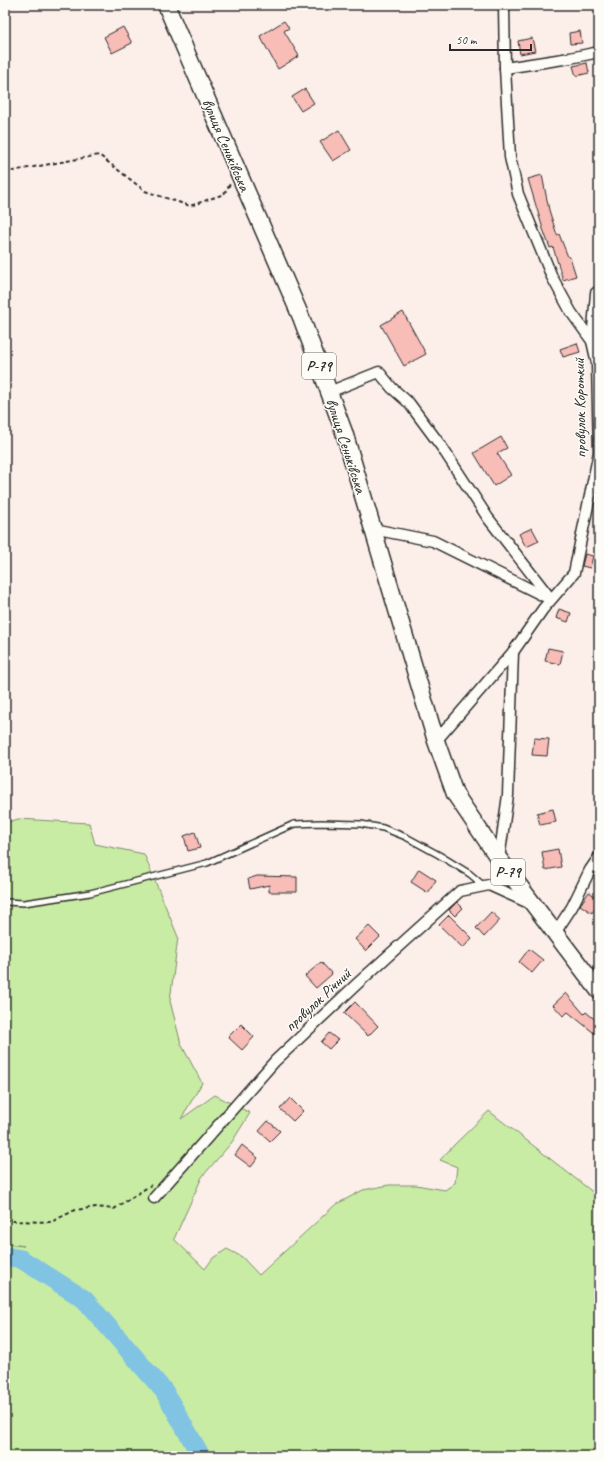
<svg xmlns="http://www.w3.org/2000/svg" width="604" height="1461" font-family="Caveat,sans-serif">
  <rect width="100%" height="100%" fill="#fcefea"/>
  <filter id="ink" filterUnits="userSpaceOnUse"><feTurbulence type="fractalNoise" baseFrequency=".025" numOctaves="2"/><feDisplacementMap in="SourceGraphic" scale="8" xChannelSelector="R" yChannelSelector="G"/><feConvolveMatrix kernelMatrix="1 2 1 2 8 2 1 2 1" color-interpolation-filters="sRGB"/></filter>
  <g filter="url(#ink)">
    <polygon fill="#c9eca5" stroke="#7a8c68" points="18,819 89,823 95,844 144,854 178,937 170,1001 181,1044 202,1083 181,1119 215,1095 250,1113 232,1142 202,1177 174,1239 205,1269 213,1258 227,1249 242,1257 259,1275 335,1205 363,1190 389,1185 416,1185 445,1190 455,1183 457,1167 440,1160 454,1145 489,1111 599,1197 599,1456 5,1456 5,1244 24,1246 5,1243 5,823"/>
    <g fill="none" stroke-linecap="round" stroke-linejoin="round">
      <polyline stroke="#81c3e2" stroke-width="19" points="5,1256 21,1259 84,1299 164,1391 201,1456"/>
    </g>
    <g fill="#f9bdb8" stroke="#2b2b2b">
      <polygon points="284,21 289,28 284,31 299,56 278,69 260,36"/>
      <polygon points="123,27 132,43 112,53 104,37"/>
      <polygon points="580,31 582,43 570,44 569,33"/>
      <polygon points="532,38 535,51 520,54 518,41"/>
      <polygon points="587,63 589,73 576,76 573,66"/>
      <polygon points="305,89 314,103 301,111 292,97"/>
      <polygon points="339,130 351,150 333,161 320,142"/>
      <polygon points="542,175 549,210 557,235 559,234 568,257 570,257 576,276 563,280 553,247 550,248 543,229 528,179"/>
      <polygon points="403,312 426,354 404,366 381,325"/>
      <polygon points="577,343 580,352 563,357 560,349"/>
      <polygon points="501,437 507,448 497,453 511,475 494,486 474,453"/>
      <polygon points="532,528 539,541 526,547 519,534"/>
      <polygon points="585,554 593,556 590,568 582,566"/>
      <polygon points="559,609 571,613 568,622 556,618"/>
      <polygon points="548,648 563,651 560,664 545,661"/>
      <polygon points="534,738 549,739 547,756 532,755"/>
      <polygon points="553,809 556,822 540,825 537,813"/>
      <polygon points="195,832 200,848 188,851 184,836"/>
      <polygon points="558,849 561,867 545,870 542,852"/>
      <polygon points="419,869 436,880 428,893 411,882"/>
      <polygon points="257,876 297,877 297,892 269,892 269,885 250,889 248,879"/>
      <polygon points="589,892 599,899 599,903 592,913 580,905"/>
      <polygon points="457,902 463,908 455,916 449,910"/>
      <polygon points="491,912 500,920 484,937 476,928"/>
      <polygon points="449,915 472,938 463,948 439,925"/>
      <polygon points="369,926 380,937 366,951 355,939"/>
      <polygon points="529,949 543,960 532,973 519,962"/>
      <polygon points="321,962 332,974 316,988 305,976"/>
      <polygon points="566,993 584,1014 586,1012 599,1023 599,1037 568,1012 563,1016 553,1005"/>
      <polygon points="355,1002 378,1026 368,1036 344,1013"/>
      <polygon points="241,1024 254,1037 242,1050 228,1037"/>
      <polygon points="329,1033 338,1040 329,1049 321,1042"/>
      <polygon points="290,1098 303,1111 293,1121 280,1109"/>
      <polygon points="268,1121 280,1131 270,1141 259,1131"/>
      <polygon points="242,1145 258,1158 251,1167 235,1155"/>
    </g>
    <g fill="none" stroke-linecap="round" stroke-linejoin="round">
      <g stroke="#2b2b2b" stroke-width="8">
        <polyline id="lane" points="5,902 24,903 90,893 207,863 294,824 321,823 361,824 383,828 406,837 439,855 470,874 484,886"/>
      </g>
      <g stroke="#2b2b2b" stroke-width="13">
        <g id="street">
          <polyline points="505,68 570,58 599,52"/>
          <polyline points="592,341 596,293 599,291"/>
          <polyline points="329,392 379,372 392,388 409,403 441,446 488,518 551,599"/>
          <polyline points="373,529 433,541 550,599"/>
          <polyline points="436,741 513,652 543,609 574,573 599,452 597,363 592,341 571,312 552,277 518,194 510,157 505,68 504,5"/>
          <polyline points="499,859 508,795 513,652"/>
          <polyline points="555,933 572,907 590,870 599,857"/>
          <polyline points="154,1198 275,1061 358,983 460,891 489,885 531,904"/>
        </g>
      </g>
      <g stroke="#2b2b2b" stroke-width="19">
        <polyline id="primary" points="166,5 301,317 344,432 436,741 455,794 499,859 599,991"/>
      </g>
      <g stroke="#2b2b2b" stroke-width="2" stroke-dasharray="4 3" stroke-linecap="butt">
        <polyline points="5,171 7,172 99,155 145,191 190,206 224,194 230,184"/>
        <polyline points="5,1219 12,1221 51,1222 75,1210 96,1207 114,1209 151,1185"/>
      </g>
      <use href="#lane" stroke="#fdfcf7" stroke-width="5"/>
      <use href="#street" stroke="#fdfcf7" stroke-width="10"/>
      <use href="#primary" stroke="#fdfcf7" stroke-width="16"/>
    </g>
  </g>
  <g text-anchor="middle" dominant-baseline="central" stroke-width="3" stroke-linejoin="round" paint-order="stroke">
    <g fill="#fdfcf7" stroke="#6a6a68" stroke-width="1">
      <rect x="302" y="353" width="34" height="26" rx="3"/>
      <rect x="491" y="859" width="34" height="26" rx="3"/>
    </g>
    <g font-size="15" font-weight="bold" fill="#2b2b2b">
      <text x="319" y="366">Р-79</text>
      <text x="508" y="872">Р-79</text>
    </g>
    <g font-size="16" fill="#2b2b2b" stroke="#fdfcf7">
      <text transform="translate(226 145) rotate(67)">вулиця Сенькiвська</text>
      <text transform="translate(580 408) rotate(-91)">провулок Короткий</text>
      <text transform="translate(346 446) rotate(72)">вулиця Сенькiвська</text>
      <text transform="translate(318 1000) rotate(-43)">провулок Рiчний</text>
    </g>
  </g>
  <rect width="604" height="1461" fill="none" stroke="#fdfcf7" stroke-width="20"/>
  <rect x="10" y="10" width="584" height="1441" fill="none" stroke="#2b2b2b" stroke-width="1.5" filter="url(#ink)"/>
  <path d="M450 44v6h81v-6" fill="none" stroke="#2b2b2b" stroke-width="2"/>
  <text x="456" y="44" font-size="12" fill="#2b2b2b" stroke="#fdfcf7" stroke-width="3" paint-order="stroke">50 m</text>
</svg>
